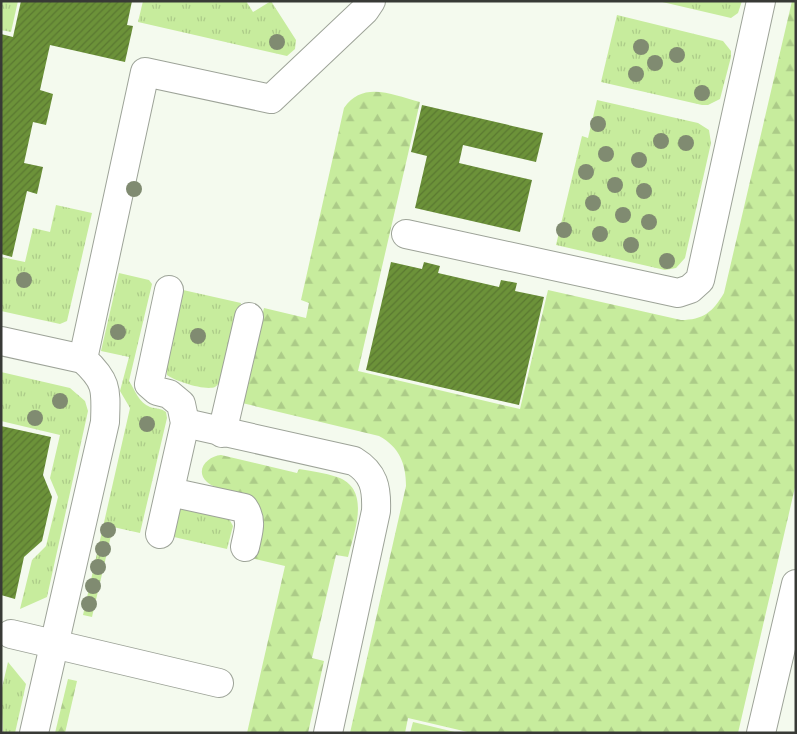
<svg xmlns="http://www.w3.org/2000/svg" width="797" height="734" font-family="Jost,sans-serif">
  <defs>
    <pattern id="grass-tufts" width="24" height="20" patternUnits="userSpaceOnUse" patternTransform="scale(1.25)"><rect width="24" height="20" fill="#c7ec9d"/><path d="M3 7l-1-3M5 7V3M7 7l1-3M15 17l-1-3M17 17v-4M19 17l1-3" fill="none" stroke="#accb88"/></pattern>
    <pattern id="forest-firs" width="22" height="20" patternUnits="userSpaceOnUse" patternTransform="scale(1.25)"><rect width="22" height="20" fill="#c7ec9d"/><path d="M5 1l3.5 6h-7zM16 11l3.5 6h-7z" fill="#accb88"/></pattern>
    <pattern id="building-hatch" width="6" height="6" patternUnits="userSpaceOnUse" patternTransform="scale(1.25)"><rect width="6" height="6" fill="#6c9239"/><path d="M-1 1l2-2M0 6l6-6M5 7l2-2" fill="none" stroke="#5a7831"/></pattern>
  </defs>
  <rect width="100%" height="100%" fill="#f4faee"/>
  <g fill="url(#grass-tufts)">
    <polygon points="1,1 18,1 11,32 1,30"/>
    <polygon points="143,1 246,1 253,12 271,1 296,40 295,49 287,56 138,22"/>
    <polygon points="658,1 742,1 738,13 731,18"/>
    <polygon points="617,15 723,41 731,51 731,57 720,99 708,105 702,105 601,82"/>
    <polygon points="597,100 698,123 709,130 711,143 685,258 676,268 665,270 556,245 582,136 588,138"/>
    <polygon points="56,205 92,213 67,321 60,324 1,311 1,257 25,262 33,228 50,232"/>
    <path d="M 119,273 L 149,280 L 152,284 L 129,381 C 135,390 139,403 150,407 C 156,409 161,408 166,412 L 167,418 L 140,533 L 113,527 L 92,617 L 83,615 L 130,408 L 120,391 L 129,357 L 101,351 Z"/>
    <path d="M 183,290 L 241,303 L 223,378 C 220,381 218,385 215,387 C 205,391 175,381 167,375 L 166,365 Z"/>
    <polygon points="1,372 70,388 85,401 88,411 47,597 20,609 32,560 46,546 58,497 50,478 60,435 1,421"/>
    <polygon points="179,506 228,517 233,526 227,549 165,535"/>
    <polygon points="8,662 26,684 15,733 3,733 1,692"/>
  </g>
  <g fill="url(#forest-firs)">
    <path d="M 792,1 L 796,1 L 796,483 L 738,733 L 472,733 L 408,718 L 405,733 L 350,733 L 406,486 C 406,463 399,447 379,436 L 242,403 L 264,308 L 306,318 L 309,303 L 301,300 L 344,108 C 363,80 393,95 420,102 L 358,371 L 520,409 L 548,290 L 681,320 C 703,320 713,312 724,293 Z"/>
    <path d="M 221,455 L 297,473 L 299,469 C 311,471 325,473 337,477 C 372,489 354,532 348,557 L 336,555 L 312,658 L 324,661 L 308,733 L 247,733 L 285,566 L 251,558 L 248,496 C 236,489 217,491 207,482 C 194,470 208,456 221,455 Z"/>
    <polygon points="68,679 77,681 65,733 55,733"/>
  </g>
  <polygon fill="#c7ec9d" points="413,722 459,733 410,733"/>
  <g fill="url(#building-hatch)">
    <polygon points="21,1 132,1 127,25 133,26 125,62 50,45 40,90 53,94 46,125 33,122 24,163 43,167 37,194 27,191 12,257 1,254 1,34 13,37"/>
    <polygon points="422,105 543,133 536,162 463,145 459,163 532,180 520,232 415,208 427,156 411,152"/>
    <polygon points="391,262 422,269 424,262 440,266 438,273 499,287 501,280 517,283 515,291 544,297 519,405 366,370"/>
    <polygon points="1,426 51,437 43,475 52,497 42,541 24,557 15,599 1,595"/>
  </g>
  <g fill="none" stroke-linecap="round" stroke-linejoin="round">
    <g stroke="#9da398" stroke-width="30">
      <g id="minor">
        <polyline points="406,234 678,293 690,289 700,280 761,1"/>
        <polyline points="1,341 83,359"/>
        <path d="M 185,423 L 354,461 C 374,473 377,488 376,511 L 328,733"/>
        <polyline points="222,433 249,317"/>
        <path d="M 170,492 L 244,508 C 253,521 248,532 245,547"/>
        <polyline points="160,534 185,423 181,404 169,394 157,391 149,384 169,290"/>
        <polyline points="11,634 219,683"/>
        <path d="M 34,733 L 105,422 C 106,390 108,382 83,359 L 145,72 L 271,99 L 365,10 L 371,1"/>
        <polyline points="761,733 796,584"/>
      </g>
    </g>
    <use href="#minor" stroke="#fff" stroke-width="28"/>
  </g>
  <g fill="#808b71">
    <circle cx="277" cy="42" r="8"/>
    <circle cx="641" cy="47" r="8"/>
    <circle cx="677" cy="55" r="8"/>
    <circle cx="655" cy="63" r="8"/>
    <circle cx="636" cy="74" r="8"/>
    <circle cx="702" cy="93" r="8"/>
    <circle cx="598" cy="124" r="8"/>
    <circle cx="661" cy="141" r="8"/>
    <circle cx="686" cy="143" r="8"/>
    <circle cx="606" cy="154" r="8"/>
    <circle cx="639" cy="160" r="8"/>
    <circle cx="586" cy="172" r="8"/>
    <circle cx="615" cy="185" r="8"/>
    <circle cx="134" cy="189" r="8"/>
    <circle cx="644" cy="191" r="8"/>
    <circle cx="593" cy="203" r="8"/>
    <circle cx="623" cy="215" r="8"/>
    <circle cx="649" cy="222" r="8"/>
    <circle cx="564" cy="230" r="8"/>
    <circle cx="600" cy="234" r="8"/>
    <circle cx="631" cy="245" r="8"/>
    <circle cx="667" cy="261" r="8"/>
    <circle cx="24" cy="280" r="8"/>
    <circle cx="118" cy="332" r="8"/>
    <circle cx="198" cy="336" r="8"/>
    <circle cx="60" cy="401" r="8"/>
    <circle cx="35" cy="418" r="8"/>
    <circle cx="147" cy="424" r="8"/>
    <circle cx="108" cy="530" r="8"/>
    <circle cx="103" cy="549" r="8"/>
    <circle cx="98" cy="567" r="8"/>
    <circle cx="93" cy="586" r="8"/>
    <circle cx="89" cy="604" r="8"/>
  </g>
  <rect width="797" height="734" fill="none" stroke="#383a36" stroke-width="5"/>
</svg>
